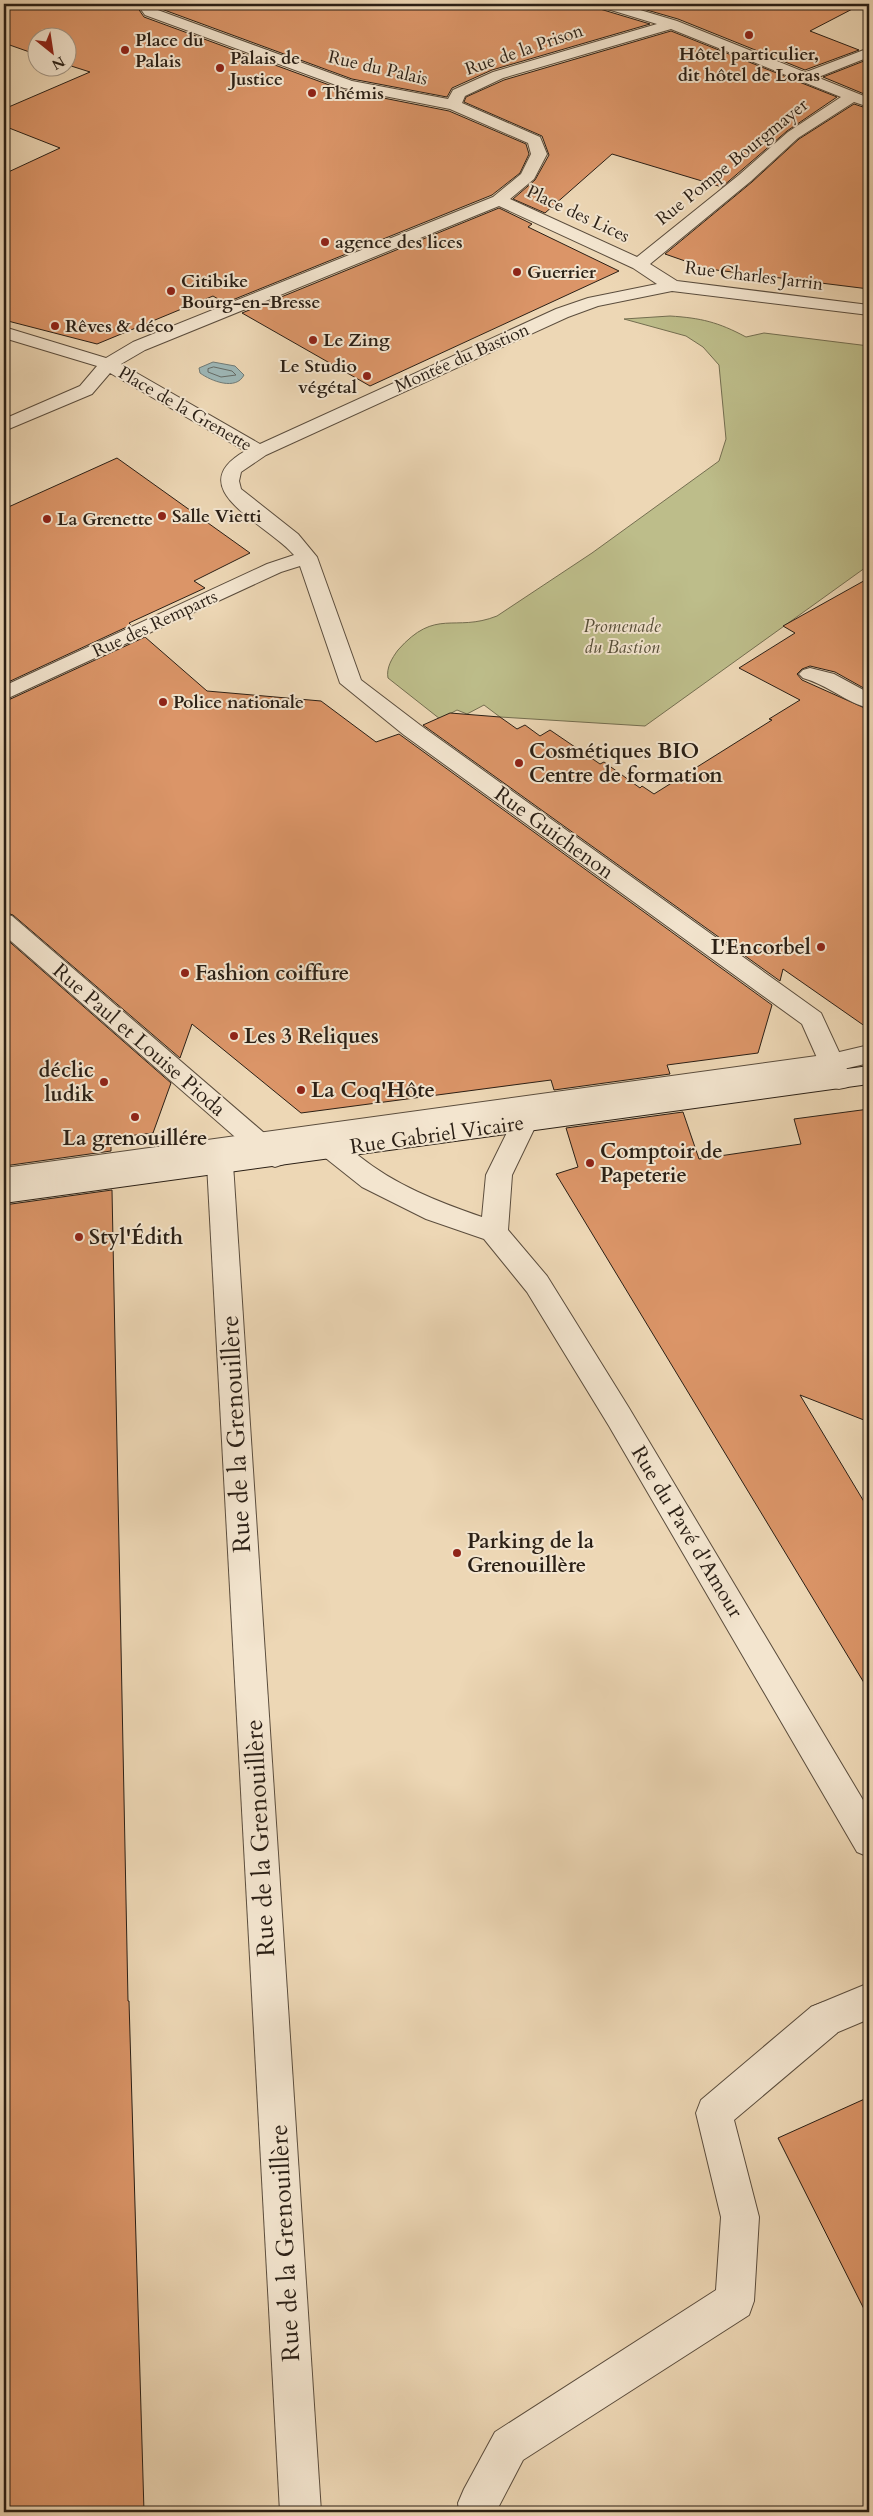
<svg xmlns="http://www.w3.org/2000/svg" width="873" height="2516" font-family="Cardo,serif">
  <rect width="100%" height="100%" fill="#edd7b5"/>
  <filter id="stains"><feTurbulence type="fractalNoise" baseFrequency=".004" numOctaves="4"/><feColorMatrix values="0 0 0 0 .2 0 0 0 0 .09 0 0 0 0 .02 0 0 0 .5 -.17"/></filter>
  <radialGradient id="worn" r=".72"><stop offset=".6" stop-color="#630" stop-opacity="0"/><stop offset="1" stop-color="#630" stop-opacity=".3"/></radialGradient>
  <path fill="#bdbd8a" stroke="#746e50" d="M 670,316 C 701,318 718,322 746,337 L 764,333 L 869,346 L 869,565 L 645,726 L 500,717 L 484,705 L 467,714 L 457,710 L 440,719 L 388,678 C 386,668 392,658 398,650 C 436,607 454,633 497,616 L 592,553 L 719,461 L 726,439 L 719,365 L 703,347 L 686,336 L 624,319 Z"/>
  <path fill="#9db7b7" stroke="#6f7a76" d="M 213,362 L 235,366 L 244,375 C 236,391 211,381 200,373 L 199,368 Z"/>
  <g fill="none" stroke-linecap="round" stroke-linejoin="round">
    <polygon stroke="#646b66" stroke-width="1" points="214,367 232,371 236,375 221,377 208,372 208,369"/>
  </g>
  <g fill="#db9568" stroke="#2a1f15">
    <polygon points="4,4 135,4 144,17 343,90 449,111 526,144 529,154 520,173 492,195 225,303 213,296 97,344 4,320 4,174 60,148 4,126 4,109 90,72 68,65 68,38 38,38 38,55 4,43"/>
    <polygon points="153,4 597,4 600,9 650,24 492,70 452,88 447,97 352,79 156,7"/>
    <polygon points="626,4 862,4 810,31 859,50 805,70 678,19"/>
    <polygon points="671,31 837,97 787,131 722,187 612,154 545,213 513,199 535,180 549,155 542,136 464,102 466,97 504,80"/>
    <polygon points="869,59 869,96 823,77"/>
    <polygon points="854,104 869,109 869,289 708,269 665,254 752,182 799,139"/>
    <polygon points="499,208 532,224 528,227 619,271 370,386 242,313"/>
    <polygon points="117,458 250,553 194,581 205,588 129,623 131,625 4,684 4,509"/>
    <polygon points="869,578 869,691 835,672 810,666 802,669 797,674 802,680 869,710 869,1029 783,969 780,981 423,725 450,713 500,717 517,729 525,725 540,736 550,730 600,764 604,762 640,788 642,786 654,794 772,720 769,719 800,700 739,668 795,633 783,626"/>
    <polygon points="145,637 207,691 321,701 376,742 399,734 772,1005 758,1053 667,1065 670,1074 554,1090 551,1080 301,1113 192,1024 180,1058 13,915 4,912 4,702"/>
    <polygon points="4,937 171,1083 153,1133 111,1138 111,1151 4,1166"/>
    <polygon points="869,1109 869,1422 800,1395 869,1510 869,1691 556,1174 578,1167 566,1128 683,1112 699,1159 801,1144 794,1119"/>
    <polygon points="112,1190 128,2001 129,2001 144,2512 4,2512 4,1205"/>
    <polygon points="869,2097 869,2319 778,2138"/>
  </g>
  <g fill="none" stroke-linecap="round" stroke-linejoin="round">
    <g stroke="#5b4d3d" stroke-width="2">
      <g id="service">
        <polygon points="869,48 869,57 811,80 806,81 799,77 801,74"/>
        <polygon points="869,1045 869,1063 831,1072 4,1188 4,1168 831,1054"/>
        <polygon points="869,1983 869,2019 824,2038 811,2033 806,2020 811,2007"/>
      </g>
    </g>
    <g stroke="#5b4d3d" stroke-width="2">
      <g id="minor">
        <path d="M 137,4 L 151,4 L 155,9 L 352,81 L 448,99 L 453,90 L 493,72 L 657,24 L 601,7 L 599,4 L 620,4 L 677,21 L 869,98 L 869,107 L 854,102 L 798,138 L 751,181 L 650,264 L 677,281 L 869,305 L 869,315 L 672,291 L 598,306 L 568,317 L 266,455 L 241,472 L 239,481 L 241,489 L 298,534 L 317,557 L 361,680 L 420,725 L 821,1013 L 852,1080 L 848,1087 L 839,1089 L 830,1087 L 802,1024 L 404,735 L 340,683 L 300,566 L 281,572 L 4,700 L 4,686 L 267,564 L 294,555 C 268,524 179,489 245,451 L 110,373 L 92,394 L 4,431 L 4,419 L 80,386 L 97,366 L 4,338 L 4,327 L 106,358 L 133,342 L 493,197 L 521,174 L 531,154 L 528,143 L 450,109 L 344,88 L 145,15 ZM 671,29 L 841,97 L 788,132 L 739,175 L 637,257 L 510,199 L 534,179 L 547,154 L 540,137 L 462,103 L 465,96 L 503,78 ZM 499,206 L 633,268 L 657,284 L 588,298 L 556,309 L 260,444 L 121,364 L 145,350 Z"/>
        <path d="M 810,668 L 834,674 L 869,693 L 869,708 C 847,703 828,685 803,678 L 799,674 L 803,670 Z"/>
        <polygon points="4,914 12,916 284,1150 288,1157 284,1164 275,1167 266,1164 4,935"/>
        <path d="M 524,1113 L 533,1116 L 537,1123 L 512,1175 L 508,1230 L 547,1276 L 629,1408 L 869,1810 L 869,1857 L 857,1852 L 609,1426 L 527,1292 L 484,1239 L 426,1219 L 362,1187 L 323,1156 L 319,1149 L 323,1142 C 339,1137 347,1146 359,1156 C 395,1185 438,1202 482,1217 L 486,1175 L 515,1116 Z"/>
        <polygon points="220,1154 229,1157 233,1164 321,2512 280,2512 207,1164 211,1157"/>
        <polygon points="824,2002 837,2007 842,2020 837,2033 734,2120 759,2217 754,2301 749,2315 523,2460 499,2506 499,2512 459,2512 458,2503 464,2489 495,2432 716,2290 721,2217 696,2113 701,2100 811,2007"/>
      </g>
    </g>
    <g stroke="#2a1f15" stroke-width="2">
      <polygon id="secondary" points="869,1066 869,1084 4,1203 4,1183"/>
    </g>
    <use href="#service" fill="#f3e5cf" fill-rule="evenodd"/>
    <use href="#minor" fill="#f3e5cf" fill-rule="evenodd"/>
    <use href="#secondary" fill="#f3e5cf" fill-rule="evenodd"/>
  </g>
  <g fill="#8f2418" stroke="#f3e5cf" stroke-width="2">
    <circle cx="749" cy="35" r="5"/>
    <circle cx="125" cy="50" r="5"/>
    <circle cx="220" cy="68" r="5"/>
    <circle cx="312" cy="93" r="5"/>
    <circle cx="325" cy="242" r="5"/>
    <circle cx="517" cy="272" r="5"/>
    <circle cx="171" cy="291" r="5"/>
    <circle cx="55" cy="326" r="5"/>
    <circle cx="313" cy="340" r="5"/>
    <circle cx="367" cy="376" r="5"/>
    <circle cx="162" cy="516" r="5"/>
    <circle cx="47" cy="519" r="5"/>
    <circle cx="163" cy="702" r="5"/>
    <circle cx="519" cy="763" r="5"/>
    <circle cx="821" cy="947" r="5"/>
    <circle cx="185" cy="973" r="5"/>
    <circle cx="234" cy="1036" r="5"/>
    <circle cx="104" cy="1082" r="5"/>
    <circle cx="301" cy="1090" r="5"/>
    <circle cx="135" cy="1117" r="5"/>
    <circle cx="590" cy="1163" r="5"/>
    <circle cx="79" cy="1237" r="5"/>
    <circle cx="457" cy="1553" r="5"/>
  </g>
  <g text-anchor="middle" dominant-baseline="central" stroke-width="4" stroke-linejoin="round" paint-order="stroke">
    <g font-size="18" font-weight="bold" fill="#2a1f15" stroke="#f3e5cf" text-anchor="start">
      <text x="135" y="40">Place du<tspan x="135" dy="21">Palais</tspan></text>
      <text x="749" y="54" text-anchor="middle">Hôtel particulier,<tspan x="749" dy="21">dit hôtel de Loras</tspan></text>
      <text x="230" y="58">Palais de<tspan x="230" dy="21">Justice</tspan></text>
      <text x="322" y="93">Thémis</text>
      <text x="335" y="242">agence des lices</text>
      <text x="527" y="272">Guerrier</text>
      <text x="181" y="281">Citibike<tspan x="181" dy="21">Bourg-en-Bresse</tspan></text>
      <text x="65" y="326">Rêves &amp; déco</text>
      <text x="323" y="340">Le Zing</text>
      <text x="357" y="366" text-anchor="end">Le Studio<tspan x="357" dy="21">végétal</tspan></text>
      <text x="172" y="516">Salle Vietti</text>
      <text x="57" y="519">La Grenette</text>
      <text x="173" y="702">Police nationale</text>
    </g>
    <g font-size="18" fill="#2a1f15" stroke="#f3e5cf">
      <text transform="translate(524 50) rotate(-19)">Rue de la Prison</text>
      <text transform="translate(378 68) rotate(13)">Rue du Palais</text>
      <text transform="translate(732 162) rotate(-39)">Rue Pompe Bourgmayer</text>
      <text transform="translate(578 214) rotate(25)">Place des Lices</text>
      <text transform="translate(754 276) rotate(7)">Rue Charles Jarrin</text>
      <text transform="translate(462 358) rotate(-24)">Montée du Bastion</text>
      <text transform="translate(185 409) rotate(30)">Place de la Grenette</text>
      <text transform="translate(155 624) rotate(-25)">Rue des Remparts</text>
    </g>
    <g font-size="18" font-style="italic" fill="#564e38" stroke="#f3e5cf">
      <text x="622" y="626">Promenade<tspan x="622" dy="21">du Bastion</tspan></text>
    </g>
    <g font-size="21" font-weight="bold" fill="#2a1f15" stroke="#f3e5cf" text-anchor="start">
      <text x="529" y="751">Cosmétiques BIO<tspan x="529" dy="24">Centre de formation</tspan></text>
      <text x="811" y="947" text-anchor="end">L'Encorbel</text>
      <text x="195" y="973">Fashion coiffure</text>
      <text x="244" y="1036">Les 3 Reliques</text>
      <text x="94" y="1070" text-anchor="end">déclic<tspan x="94" dy="24">ludik</tspan></text>
      <text x="311" y="1090">La Coq'Hôte</text>
      <text x="135" y="1138" text-anchor="middle">La grenouillére</text>
      <text x="600" y="1151">Comptoir de<tspan x="600" dy="24">Papeterie</tspan></text>
      <text x="89" y="1237">Styl'Édith</text>
      <text x="467" y="1541">Parking de la<tspan x="467" dy="24">Grenouillère</tspan></text>
    </g>
    <g font-size="21" fill="#2a1f15" stroke="#f3e5cf">
      <text transform="translate(554 833) rotate(36)">Rue Guichenon</text>
      <text transform="translate(139 1040) rotate(41)">Rue Paul et Louise Pioda</text>
      <text transform="translate(437 1135) rotate(-8)">Rue Gabriel Vicaire</text>
      <text transform="translate(687 1532) rotate(59)">Rue du Pavé d'Amour</text>
    </g>
    <g font-size="25" fill="#2a1f15" stroke="#f3e5cf">
      <text transform="translate(236 1434) rotate(-93)">Rue de la Grenouillère</text>
      <text transform="translate(260 1838) rotate(-93)">Rue de la Grenouillère</text>
      <text transform="translate(285 2243) rotate(-93)">Rue de la Grenouillère</text>
    </g>
  </g>
  <rect width="873" height="2516" fill="none" stroke="#edd7b5" stroke-width="20"/>
  <rect x="5" y="5" width="863" height="2506" fill="none" stroke="#2a1f15" stroke-width="2.5"/>
  <rect x="10" y="10" width="853" height="2496" fill="none" stroke="#2a1f15"/>
  <g transform="translate(52 52) rotate(150)"><circle r="24" fill="#f3e5cf" stroke="#a39685"/>
  <path d="M0-4L9 19L0 12L-9 19Z" fill="#8f2418"/>
  <text y="-8" font-size="14" font-weight="bold" text-anchor="middle" fill="#2a1f15">N</text>
  </g>
  <rect width="100%" height="100%" filter="url(#stains)"/>
  <rect width="100%" height="100%" fill="url(#worn)"/>
</svg>
